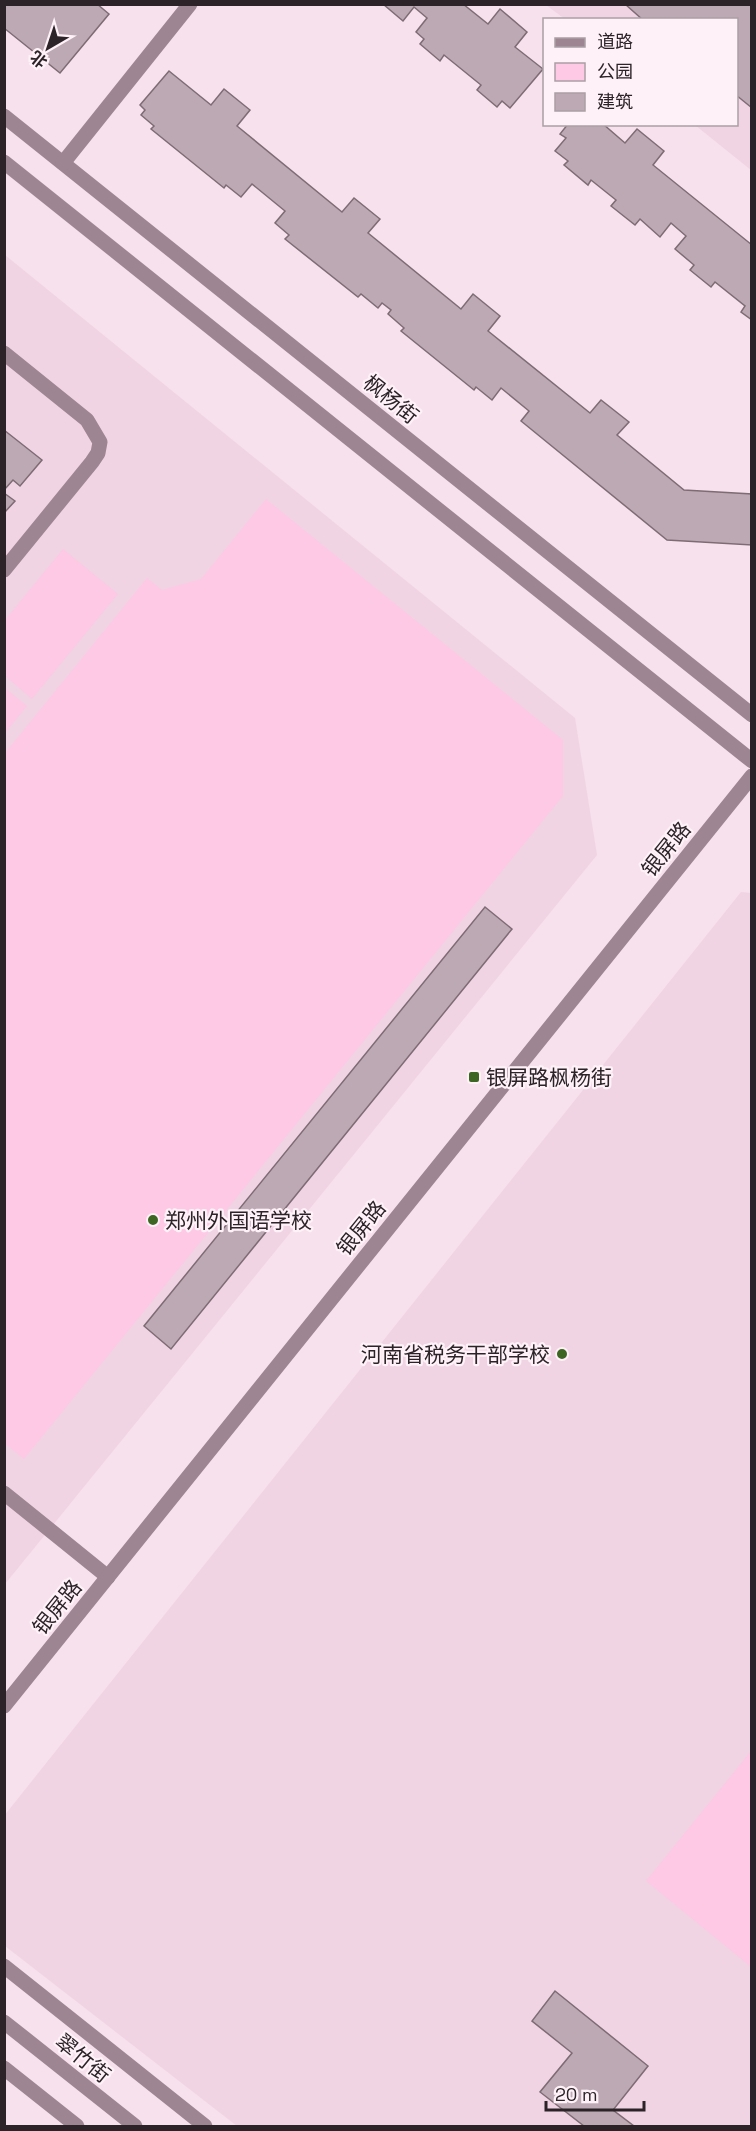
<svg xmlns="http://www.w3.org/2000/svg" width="756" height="2131" font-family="'Space Grotesk','Noto Sans SC',sans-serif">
  <rect width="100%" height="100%" fill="#f6e1ec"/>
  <g fill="#f0d4e3">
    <polygon points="546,5 751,5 751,170 695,125 736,124 736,20 565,19"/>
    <polygon points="5,255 575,718 597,855 5,1584"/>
    <polygon points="741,892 751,893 751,2126 237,2126 5,1946 4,1816"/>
  </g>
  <g fill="#fdc9e5">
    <polygon points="266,499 563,740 563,796 24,1459 4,1443 5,753 147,578 162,590 201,579"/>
    <polygon points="63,549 118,594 32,699 5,676 5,620"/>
    <polygon points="5,688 27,706 5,733"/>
    <polygon points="751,1751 751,1967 646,1881"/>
  </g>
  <g fill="#bda9b3" stroke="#7e6c75" stroke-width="1.5">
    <polygon points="4,4 97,4 109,14 60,73 4,28"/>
    <polygon points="383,4 463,4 488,24 500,9 527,32 515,47 543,69 510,108 502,101 497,107 477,90 481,85 444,55 440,61 420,44 424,39 416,32 427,18 414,7 403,21"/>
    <polygon points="625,4 752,4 752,108 736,95 736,20 643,20"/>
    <polygon points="169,71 211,105 224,89 250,110 237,126 342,212 354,198 380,219 368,233 461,309 473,294 500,316 488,331 590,413 601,400 629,422 617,435 684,490 752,494 752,545 667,540 521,421 529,411 501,388 492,400 476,387 474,390 401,331 404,328 388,314 391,310 382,303 378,308 361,294 358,297 285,239 289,235 275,223 285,211 252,184 241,197 226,185 224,188 151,129 154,126 141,115 145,110 140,105"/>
    <polygon points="568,124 603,124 625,143 637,129 664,151 653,165 752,245 752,320 741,312 745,306 715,282 711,287 690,270 694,265 675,249 686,236 671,223 660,237 640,219 635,225 611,206 616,200 591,180 588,185 564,165 568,161 555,151 566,138 560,134"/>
    <polygon points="4,430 42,460 20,486 13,480 4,490"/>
    <polygon points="4,493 15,501 4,513"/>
    <polygon points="485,907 512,929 171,1349 144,1326"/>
    <polygon points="555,1991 648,2066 613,2110 634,2126 584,2126 540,2092 572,2053 532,2021"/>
  </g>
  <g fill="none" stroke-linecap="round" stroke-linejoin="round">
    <g stroke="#9d8592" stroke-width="15">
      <polyline points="4,116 752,715"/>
      <polyline points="4,162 752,761"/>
      <polyline points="63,163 190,4"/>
      <polyline points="4,353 87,420 100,442 98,453 92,462 4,570"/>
      <polyline points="4,1493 108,1577"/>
      <polyline points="4,1706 752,776"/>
      <polyline points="4,1966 205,2126"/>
      <polyline points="4,2022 135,2126"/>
      <polyline points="4,2068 77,2126"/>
    </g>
  </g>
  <g fill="#3d6622" stroke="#fef1f8" stroke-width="2">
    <rect x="468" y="1071" width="12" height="12" rx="3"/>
    <circle cx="153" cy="1220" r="6"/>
    <circle cx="562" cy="1354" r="6"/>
  </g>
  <g text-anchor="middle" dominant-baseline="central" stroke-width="4.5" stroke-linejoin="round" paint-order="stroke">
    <g font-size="21" fill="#2b2327" stroke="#fef1f8">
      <text transform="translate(391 399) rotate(39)">枫杨街</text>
      <text transform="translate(666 849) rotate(-51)">银屏路</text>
      <text transform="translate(361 1228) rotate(-51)">银屏路</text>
      <text transform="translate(57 1607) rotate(-51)">银屏路</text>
      <text transform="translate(83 2058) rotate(39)">翠竹街</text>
    </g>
    <g font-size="21" fill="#2b2327" stroke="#fef1f8" text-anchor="start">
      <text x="486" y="1077">银屏路枫杨街</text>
      <text x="165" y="1220">郑州外国语学校</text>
      <text x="550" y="1354" text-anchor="end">河南省税务干部学校</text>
    </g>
  </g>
  <rect width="756" height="2131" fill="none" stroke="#2b2327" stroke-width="12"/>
  <rect x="543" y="18" width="195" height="108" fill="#fef1f8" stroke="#aa9fa4" stroke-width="1.5"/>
  <rect x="555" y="38" width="30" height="9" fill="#9d8592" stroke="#aa9fa4" stroke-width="1.5"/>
  <text x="597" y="48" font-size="18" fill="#2b2327">道路</text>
  <rect x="555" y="63" width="30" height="18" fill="#fdc9e5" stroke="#aa9fa4" stroke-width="1.5"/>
  <text x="597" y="78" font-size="18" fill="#2b2327">公园</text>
  <rect x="555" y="93" width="30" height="18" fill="#bda9b3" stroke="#aa9fa4" stroke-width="1.5"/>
  <text x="597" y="108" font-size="18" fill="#2b2327">建筑</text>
  <g transform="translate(48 48) rotate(219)" stroke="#fef1f8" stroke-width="4.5" paint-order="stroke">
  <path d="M0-4.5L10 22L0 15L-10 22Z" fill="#2b2327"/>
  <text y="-9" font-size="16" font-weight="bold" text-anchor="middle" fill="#2b2327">北</text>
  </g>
  <path d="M546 2101v9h98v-9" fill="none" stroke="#2b2327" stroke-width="3"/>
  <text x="555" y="2101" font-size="18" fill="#2b2327" stroke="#fef1f8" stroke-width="4.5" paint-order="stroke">20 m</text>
</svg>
